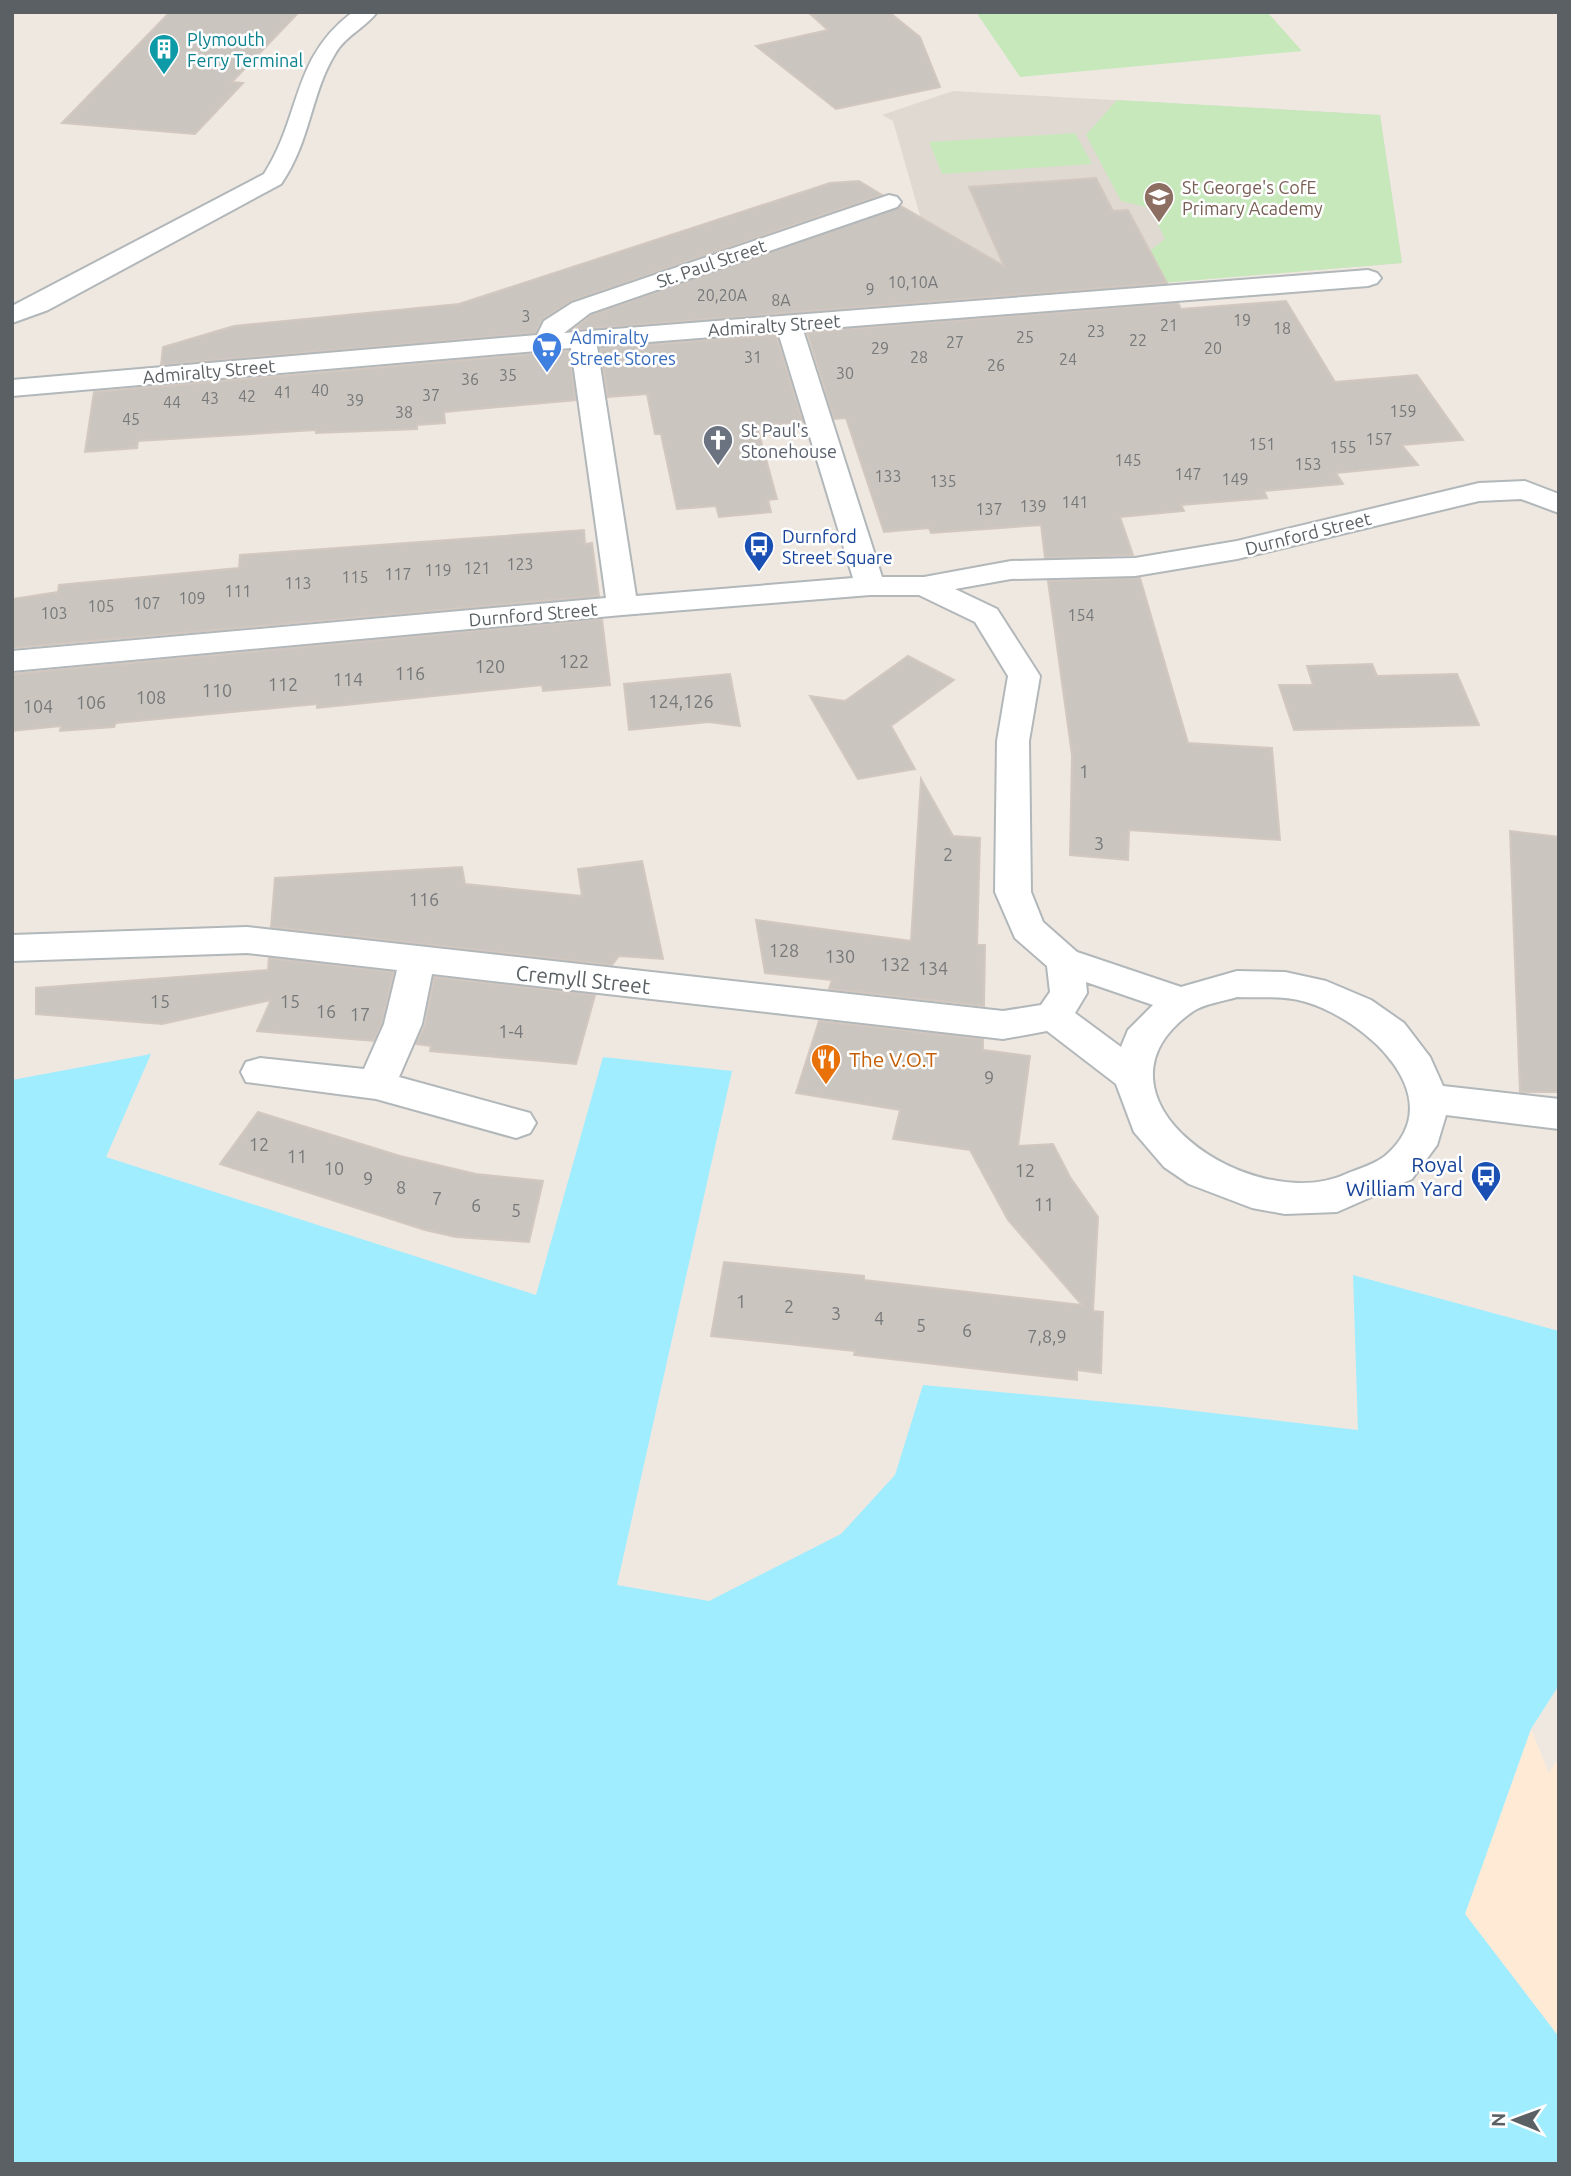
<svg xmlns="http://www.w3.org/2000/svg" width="1571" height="2176" font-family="Ubuntu,sans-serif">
  <rect width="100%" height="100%" fill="#eee8e1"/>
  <polygon fill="#ffebd5" points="1531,1729 1549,1773 1559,1757 1559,2037 1465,1914"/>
  <polygon fill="#e0d9d2" points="953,91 1380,115 1402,263 944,300 893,121 882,115"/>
  <g fill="#c6e8bb">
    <polygon points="976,12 1267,12 1302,51 1020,77"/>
    <polygon points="1117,100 1380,115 1402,263 1162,283 1147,253 1165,239 1150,208 1121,201 1086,135"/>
    <polygon points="1075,133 1092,164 942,174 929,142"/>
  </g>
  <polygon fill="#a0edff" points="151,1054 106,1157 536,1295 603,1057 732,1071 617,1585 709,1601 841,1534 895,1475 923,1385 1161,1407 1358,1430 1353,1275 1559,1331 1559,1685 1531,1729 1465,1914 1559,2037 1559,2164 12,2164 12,1080"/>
  <g fill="#cbc5c0" stroke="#d3c8bf" stroke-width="2">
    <polygon points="170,12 299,12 232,82 243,83 195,134 62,123"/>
    <polygon points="808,12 889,12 920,37 940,87 836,109 756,46 828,30"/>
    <polygon points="1096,178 1113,211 1128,210 1167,283 573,330 591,315 901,206 1004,266 969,187"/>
    <polygon points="859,181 882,195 571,301 543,319 535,333 161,365 163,347 234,326 459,304 830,183"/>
    <polygon points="1286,301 1335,382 1417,375 1463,440 1402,445 1418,465 1336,473 1343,484 1264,491 1267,498 1181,505 1184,511 1120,517 1133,555 1045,558 1041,525 931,533 929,528 884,532 846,418 834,419 807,332 1178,303 1181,309"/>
    <polygon points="776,335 803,422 757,426 777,499 768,500 771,512 719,517 716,506 677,509 661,434 655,434 647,394 608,397 600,348"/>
    <polygon points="569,351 576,400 444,412 445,423 417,425 417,429 316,433 316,430 138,441 137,448 85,452 94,392"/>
    <polygon points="584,530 585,544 592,543 599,596 12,648 12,599 58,592 59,585 239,568 240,555"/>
    <polygon points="1140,578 1188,743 1272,748 1280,840 1129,830 1128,860 1070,855 1072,755 1048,581"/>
    <polygon points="602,619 610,685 543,691 542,685 317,708 317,704 116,723 114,727 60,731 61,726 12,731 12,674"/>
    <polygon points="908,656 954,680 891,726 915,769 858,779 810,696 845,701"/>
    <polygon points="1372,664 1377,676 1457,674 1479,725 1294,730 1279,685 1313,685 1307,666"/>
    <polygon points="730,674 740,726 709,722 629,730 624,684"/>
    <polygon points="921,779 953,836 980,838 977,945 985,945 984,1006 829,989 832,980 765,973 756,920 911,941"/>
    <polygon points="1510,831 1559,837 1559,1092 1520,1092"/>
    <polygon points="642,861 663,959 619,956 612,965 271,927 275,878 462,867 465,884 582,896 578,869"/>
    <polygon points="269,958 394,972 382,1023 374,1041 257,1031 271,1000 162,1024 36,1014 36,988 268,970"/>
    <polygon points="434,977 595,995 576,1064 430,1051 431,1046 416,1044 425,1025"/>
    <polygon points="819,1021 983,1039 983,1050 1030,1056 1018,1146 1053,1144 1070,1177 1098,1217 1093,1311 1103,1312 1101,1373 1077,1370 1077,1380 854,1355 855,1351 711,1336 724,1262 864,1276 864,1280 1082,1305 1008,1220 970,1150 893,1139 900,1110 796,1093"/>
    <polygon points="258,1112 400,1156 476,1174 543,1181 529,1242 456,1237 425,1230 220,1164"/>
  </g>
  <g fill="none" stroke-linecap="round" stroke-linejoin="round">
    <g stroke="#b2b7ba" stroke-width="4">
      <g id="minor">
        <path d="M 353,12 L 377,12 C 365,28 345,36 335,54 C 310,95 311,141 281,184 L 48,310 L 12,323 L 12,306 L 264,174 C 302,115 291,58 353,12 Z"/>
        <path d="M 889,195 L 897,197 L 901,202 L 897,207 L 590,313 L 564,333 L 1368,270 L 1377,273 L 1381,278 L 1377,283 L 1368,286 L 803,330 L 882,577 L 924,577 L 1011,561 L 1135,558 L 1237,541 L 1479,483 L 1525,481 L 1559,494 L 1559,513 L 1521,499 L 1479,501 L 1237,559 L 1135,576 L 1011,579 L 955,589 L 997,609 L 1040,676 L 1029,741 L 1031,892 L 1043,922 L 1077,952 L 1181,987 L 1237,971 L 1285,972 L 1326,981 L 1371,1000 L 1404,1023 L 1430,1057 L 1443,1086 L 1559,1099 L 1559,1129 L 1446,1115 L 1437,1145 L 1412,1179 L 1337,1212 L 1285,1214 L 1252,1208 L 1189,1184 L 1164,1167 L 1134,1132 L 1116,1084 L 1047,1031 L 1003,1039 L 432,974 L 422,1024 L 399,1077 L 530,1113 L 536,1123 L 530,1133 L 516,1138 L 376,1099 L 246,1082 L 241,1072 L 246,1062 L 260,1058 L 364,1069 L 384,1024 L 397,970 L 247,953 L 12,961 L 12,935 L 247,927 L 1003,1011 L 1041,1005 L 1050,992 L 1047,966 L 1015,938 L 995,892 L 997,741 L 1008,676 L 975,622 L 919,595 L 870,595 L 622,615 L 12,671 L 12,651 L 606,598 L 571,348 L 12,396 L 12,380 L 537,335 L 544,321 L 572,303 ZM 778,332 L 853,578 L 636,596 L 597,346 ZM 1086,982 L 1153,1005 L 1128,1030 L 1121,1047 L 1075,1013 L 1087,993 ZM 1237,997 C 1260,998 1284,995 1306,1002 C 1364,1019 1454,1097 1385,1156 C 1375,1164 1358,1169 1346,1174 C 1252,1217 1074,1096 1192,1012 C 1203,1004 1224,1001 1237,997 Z"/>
      </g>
    </g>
    <use href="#minor" fill="#fff" fill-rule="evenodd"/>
  </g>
  <defs>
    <g id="building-pin" transform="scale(1.575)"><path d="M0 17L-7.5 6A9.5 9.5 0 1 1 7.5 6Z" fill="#0f9aa8" stroke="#fff"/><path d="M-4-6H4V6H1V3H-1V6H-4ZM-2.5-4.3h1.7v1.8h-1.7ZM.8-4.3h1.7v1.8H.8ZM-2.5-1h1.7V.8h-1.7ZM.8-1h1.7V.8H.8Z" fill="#fff"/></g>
    <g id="school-pin" transform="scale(1.575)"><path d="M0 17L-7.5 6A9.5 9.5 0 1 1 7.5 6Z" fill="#8d6e63" stroke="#fff"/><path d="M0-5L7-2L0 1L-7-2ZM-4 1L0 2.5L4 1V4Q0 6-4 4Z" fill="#fff"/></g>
    <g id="supermarket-pin" transform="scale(1.575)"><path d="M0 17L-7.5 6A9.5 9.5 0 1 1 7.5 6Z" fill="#3f7fe0" stroke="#fff"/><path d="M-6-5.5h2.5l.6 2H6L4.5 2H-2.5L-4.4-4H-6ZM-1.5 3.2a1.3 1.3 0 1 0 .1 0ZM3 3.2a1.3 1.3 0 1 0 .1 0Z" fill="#fff"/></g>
    <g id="church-pin" transform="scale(1.575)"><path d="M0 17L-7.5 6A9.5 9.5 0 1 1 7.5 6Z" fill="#6b7280" stroke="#fff"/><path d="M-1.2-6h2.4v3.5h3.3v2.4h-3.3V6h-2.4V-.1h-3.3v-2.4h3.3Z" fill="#fff"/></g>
    <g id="bus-pin" transform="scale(1.575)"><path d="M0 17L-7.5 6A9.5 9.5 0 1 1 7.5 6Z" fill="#1a4fb4" stroke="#fff"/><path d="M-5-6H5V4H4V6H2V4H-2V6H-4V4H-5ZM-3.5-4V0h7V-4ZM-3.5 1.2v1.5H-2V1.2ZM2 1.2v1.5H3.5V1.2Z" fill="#fff"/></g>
    <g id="restaurant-pin" transform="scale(1.575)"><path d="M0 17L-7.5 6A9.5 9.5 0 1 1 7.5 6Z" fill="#e8710a" stroke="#fff"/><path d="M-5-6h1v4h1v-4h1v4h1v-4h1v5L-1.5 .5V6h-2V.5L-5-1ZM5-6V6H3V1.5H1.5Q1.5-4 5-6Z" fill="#fff"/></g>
  </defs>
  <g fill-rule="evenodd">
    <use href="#building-pin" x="164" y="49"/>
    <use href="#school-pin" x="1159" y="197"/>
    <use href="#supermarket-pin" x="547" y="347"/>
    <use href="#church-pin" x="718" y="440"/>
    <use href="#bus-pin" x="759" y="546"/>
    <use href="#restaurant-pin" x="826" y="1059"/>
    <use href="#bus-pin" x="1486" y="1176"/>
  </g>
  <g text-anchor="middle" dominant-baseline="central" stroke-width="5" stroke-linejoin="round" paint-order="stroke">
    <g font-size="16" fill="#76797a">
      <text x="913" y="282">10,10A</text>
      <text x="870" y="289">9</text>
      <text x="722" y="295">20,20A</text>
      <text x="781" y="300">8A</text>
      <text x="526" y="316">3</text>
      <text x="1242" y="320">19</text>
      <text x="1169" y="325">21</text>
      <text x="1282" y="328">18</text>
      <text x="1096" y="331">23</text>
      <text x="1025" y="337">25</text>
      <text x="1138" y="340">22</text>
      <text x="955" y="342">27</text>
      <text x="880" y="348">29</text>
      <text x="1213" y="348">20</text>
      <text x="753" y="357">31</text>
      <text x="919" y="357">28</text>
      <text x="1068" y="359">24</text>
      <text x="996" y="365">26</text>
      <text x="845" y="373">30</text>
      <text x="508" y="375">35</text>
      <text x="470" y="379">36</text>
      <text x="320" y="390">40</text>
      <text x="283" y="392">41</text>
      <text x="431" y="395">37</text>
      <text x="247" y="396">42</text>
      <text x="210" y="398">43</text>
      <text x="355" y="400">39</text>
      <text x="172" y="402">44</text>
      <text x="1403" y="411">159</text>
      <text x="404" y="412">38</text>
      <text x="131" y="419">45</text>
      <text x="1379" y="439">157</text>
      <text x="1262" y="444">151</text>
      <text x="1343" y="447">155</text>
      <text x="1128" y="460">145</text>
      <text x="1308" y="464">153</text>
      <text x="1188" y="474">147</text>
      <text x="888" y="476">133</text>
      <text x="1235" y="479">149</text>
      <text x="943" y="481">135</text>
      <text x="1075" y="502">141</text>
      <text x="1033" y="506">139</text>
      <text x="989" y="509">137</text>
      <text x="520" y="564">123</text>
      <text x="477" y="568">121</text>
      <text x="438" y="570">119</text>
      <text x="398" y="574">117</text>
      <text x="355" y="577">115</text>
      <text x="298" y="583">113</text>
      <text x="238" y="591">111</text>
      <text x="192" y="598">109</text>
      <text x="147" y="603">107</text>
      <text x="101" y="606">105</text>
      <text x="54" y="613">103</text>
      <text x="1081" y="615">154</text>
    </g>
    <g font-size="18" fill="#0d838f" stroke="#fff" text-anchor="start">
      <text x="187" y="39">Plymouth<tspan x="187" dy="21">Ferry Terminal</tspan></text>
    </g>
    <g font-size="18" fill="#785e54" stroke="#fff" text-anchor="start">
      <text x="1182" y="187">St George's CofE<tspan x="1182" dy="21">Primary Academy</tspan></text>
    </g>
    <g font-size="18" fill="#5a6063" stroke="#fff">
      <text transform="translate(711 263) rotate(-19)">St. Paul Street</text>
      <text transform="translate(774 325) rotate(-4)">Admiralty Street</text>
      <text transform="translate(209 371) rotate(-5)">Admiralty Street</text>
      <text transform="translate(1308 533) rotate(-14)">Durnford Street</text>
      <text transform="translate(533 614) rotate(-5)">Durnford Street</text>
    </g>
    <g font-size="18" fill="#366cbe" stroke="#fff" text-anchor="start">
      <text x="570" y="337">Admiralty<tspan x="570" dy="21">Street Stores</tspan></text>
    </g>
    <g font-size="18" fill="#5b616d" stroke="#fff" text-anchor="start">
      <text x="741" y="430">St Paul's<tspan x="741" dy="21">Stonehouse</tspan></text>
    </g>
    <g font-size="18" fill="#164399" stroke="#fff" text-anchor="start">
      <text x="782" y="536">Durnford<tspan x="782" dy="21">Street Square</tspan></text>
    </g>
    <g font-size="18" fill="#76797a">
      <text x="574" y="661">122</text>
      <text x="490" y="666">120</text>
      <text x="410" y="673">116</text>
      <text x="348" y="679">114</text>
      <text x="283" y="684">112</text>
      <text x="217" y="690">110</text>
      <text x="151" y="697">108</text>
      <text x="681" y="701">124,126</text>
      <text x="91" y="702">106</text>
      <text x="38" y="706">104</text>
      <text x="1084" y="771">1</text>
      <text x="1099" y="843">3</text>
      <text x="948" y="854">2</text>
      <text x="424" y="899">116</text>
      <text x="784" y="950">128</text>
      <text x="840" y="956">130</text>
      <text x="895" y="964">132</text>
      <text x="933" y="968">134</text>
      <text x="160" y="1001">15</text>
      <text x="290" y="1001">15</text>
      <text x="326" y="1011">16</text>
      <text x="360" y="1014">17</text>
      <text x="511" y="1031">1-4</text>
      <text x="989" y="1077">9</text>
      <text x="259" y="1144">12</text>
      <text x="297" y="1156">11</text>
      <text x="334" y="1168">10</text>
      <text x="1025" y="1170">12</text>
      <text x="368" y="1178">9</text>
      <text x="401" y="1187">8</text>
      <text x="437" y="1198">7</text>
      <text x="1044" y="1204">11</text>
      <text x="476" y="1205">6</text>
      <text x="516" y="1210">5</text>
      <text x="741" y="1301">1</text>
      <text x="789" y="1306">2</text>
      <text x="836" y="1313">3</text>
      <text x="879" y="1318">4</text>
      <text x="921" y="1325">5</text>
      <text x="967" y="1330">6</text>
      <text x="1047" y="1336">7,8,9</text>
    </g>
    <g font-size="21" fill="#5a6063" stroke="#fff">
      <text transform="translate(583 979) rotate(6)">Cremyll Street</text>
    </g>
    <g font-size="21" fill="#c56008" stroke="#fff" text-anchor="start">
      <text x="849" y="1059">The V.O.T</text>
    </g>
    <g font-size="21" fill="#164399" stroke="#fff" text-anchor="end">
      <text x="1463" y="1164">Royal<tspan x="1463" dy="24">William Yard</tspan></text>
    </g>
  </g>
  <rect width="1571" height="2176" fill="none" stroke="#5a6063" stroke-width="28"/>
  <g transform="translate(1515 2120) rotate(271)" stroke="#ffffff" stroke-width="5" paint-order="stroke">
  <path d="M0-5L12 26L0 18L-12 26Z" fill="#5a6063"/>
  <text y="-10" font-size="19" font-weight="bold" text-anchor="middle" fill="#5a6063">N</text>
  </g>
</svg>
